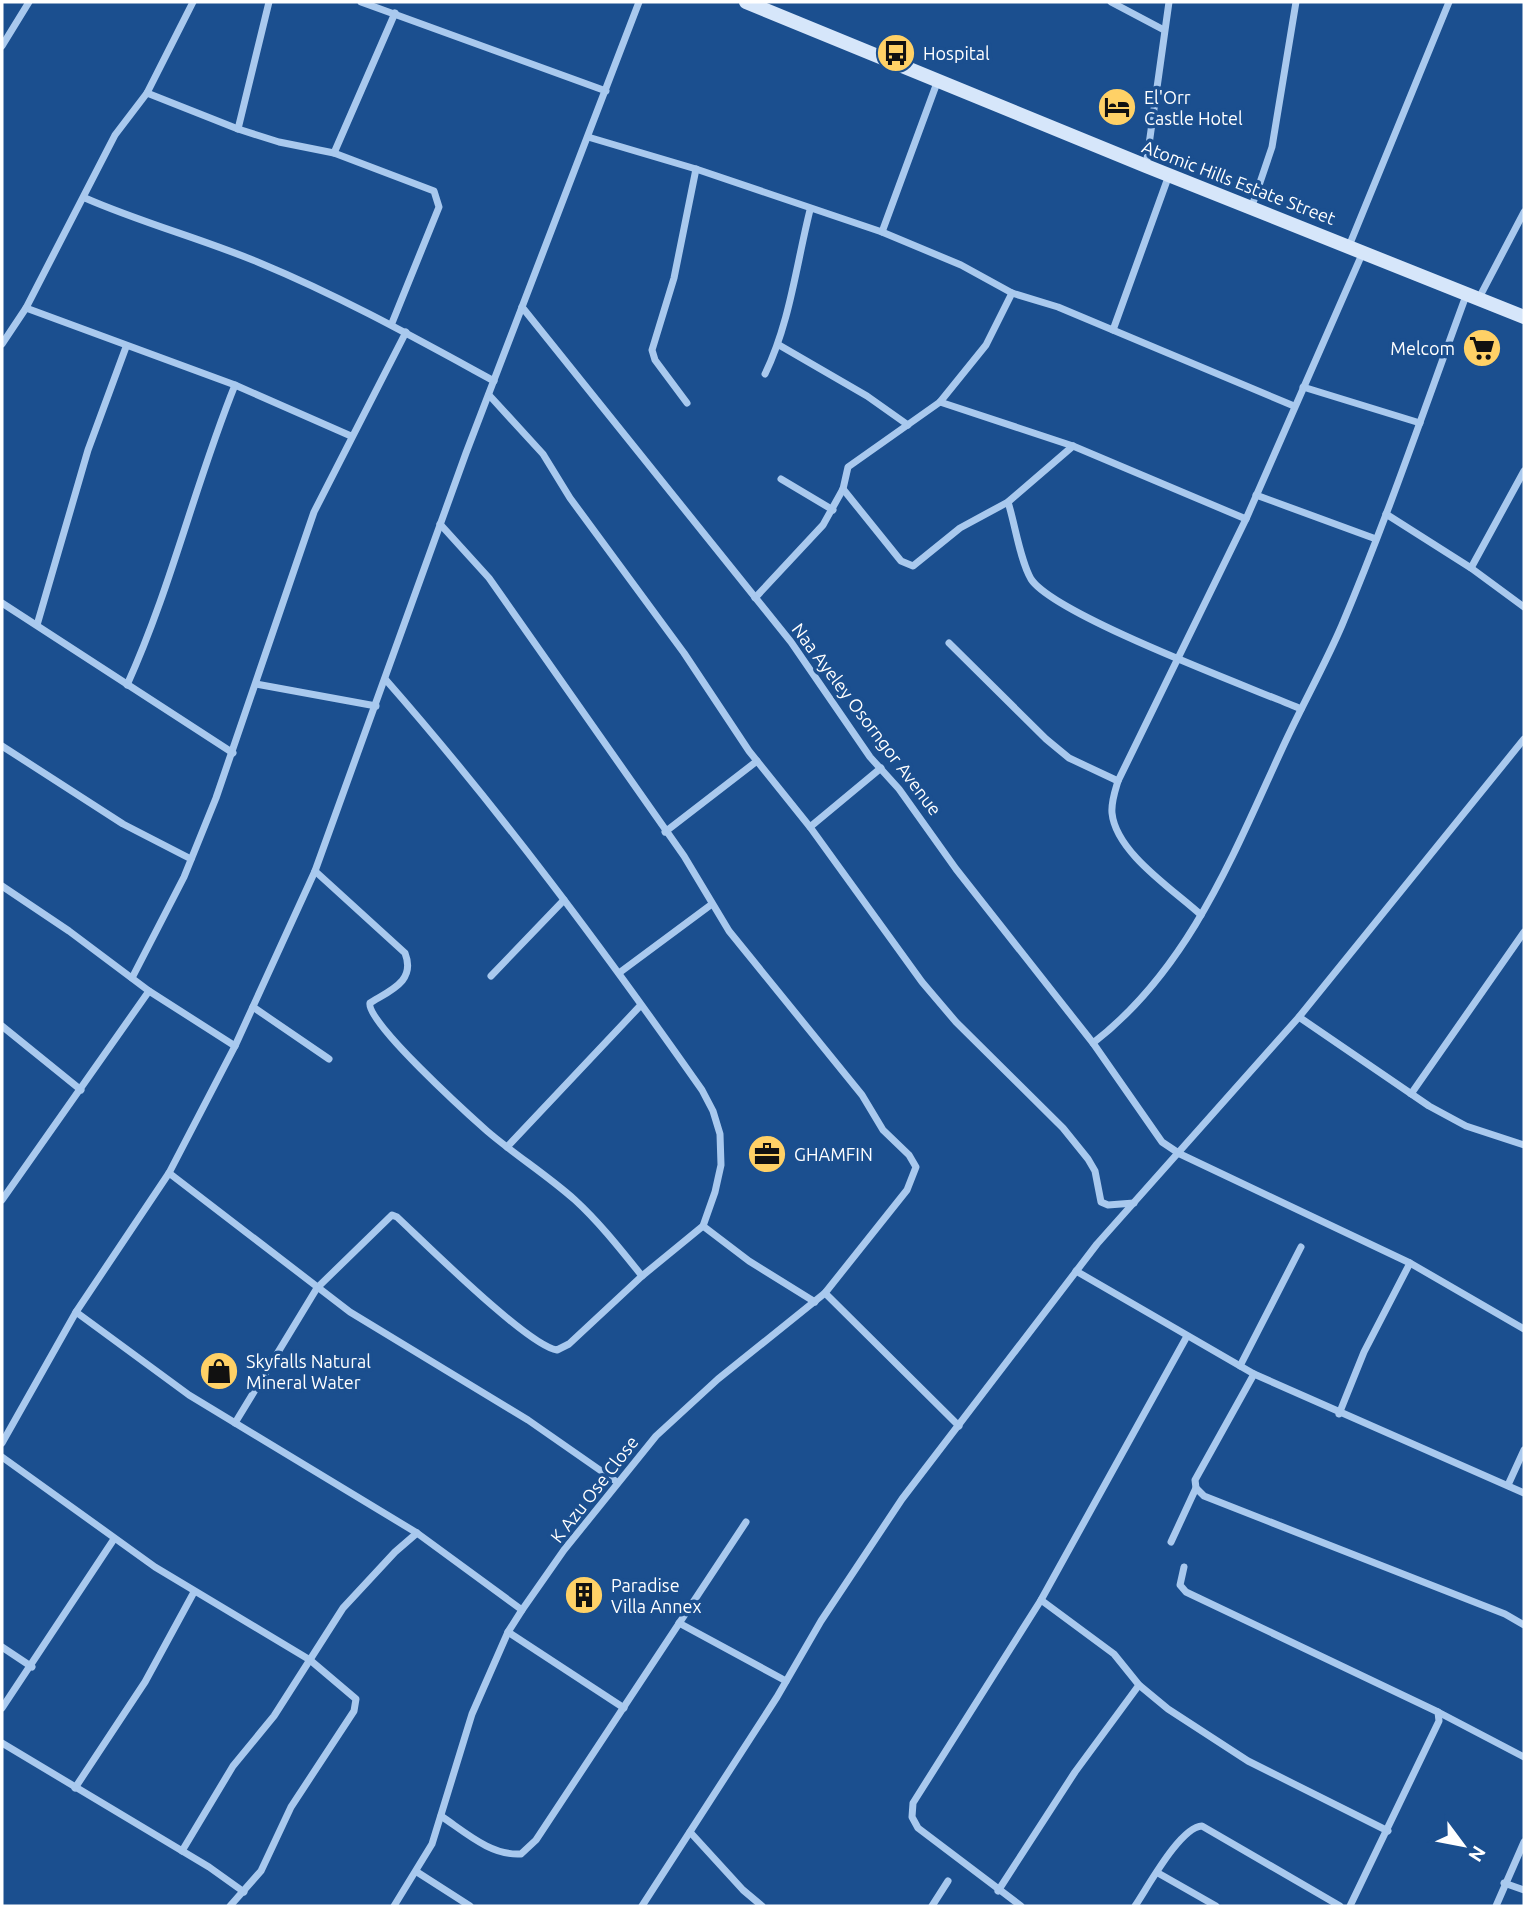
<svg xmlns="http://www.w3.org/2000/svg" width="1526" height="1908" font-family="Ubuntu,sans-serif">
  <rect width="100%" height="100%" fill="#1b4f8f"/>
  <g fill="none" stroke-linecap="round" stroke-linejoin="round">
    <g stroke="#a9c9ee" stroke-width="7">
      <polyline points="361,2 606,91"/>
      <polyline points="1111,2 1164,30"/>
      <polyline points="2,46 29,2"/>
      <polyline points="147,93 238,129 279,142 334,153 434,191 439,207 392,323"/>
      <polyline points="238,129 269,2"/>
      <polyline points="588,137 696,169 882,232 961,265 1012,293 1058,307 1294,406"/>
      <polyline points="334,153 395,13"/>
      <polyline points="1146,166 1169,2"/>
      <path d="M 85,198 C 142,223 203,239 260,263 C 342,297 417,339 494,381"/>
      <polyline points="1252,206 1272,147 1296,2"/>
      <polyline points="882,232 938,80"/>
      <polyline points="1349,246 1449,2"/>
      <polyline points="1479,298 1524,212"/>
      <polyline points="522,307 791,642 870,757 899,789 956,869 1093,1043 1162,1142 1180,1154 1410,1263 1524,1329"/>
      <polyline points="26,308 235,385 351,436"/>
      <polyline points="1113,330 1169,175"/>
      <polyline points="2,344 26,308 115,135 147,93 193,2"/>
      <polyline points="779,345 867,396 908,425"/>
      <path d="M 765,374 C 790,322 796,266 810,210"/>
      <polyline points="1303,387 1420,423"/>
      <polyline points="489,395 543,454 570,498 684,653 749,751 810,827 922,982 956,1022 1063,1128 1088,1159 1095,1171 1101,1202 1108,1205 1134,1203"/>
      <polyline points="940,402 1073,446 1246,519"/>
      <polyline points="687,403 655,360 652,350 674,278 696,169"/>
      <polyline points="781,479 833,510"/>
      <polyline points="843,489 901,561 913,566 960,528 1008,502 1073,446"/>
      <polyline points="1256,495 1376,539"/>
      <path d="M 1008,502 C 1015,524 1020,560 1031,579 C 1054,615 1252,688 1301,709"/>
      <polyline points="1386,514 1471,568 1524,607"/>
      <polyline points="1471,568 1524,471"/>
      <polyline points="755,598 823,525 843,489 848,467 940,402 986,345 1012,293"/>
      <polyline points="2,603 233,753"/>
      <polyline points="37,625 88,450 126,347"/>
      <polyline points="949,643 1046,739 1069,758 1118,781"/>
      <polyline points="256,684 376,706"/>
      <path d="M 127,685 C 171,588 195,484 235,385"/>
      <polyline points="2,746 123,824 191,859"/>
      <polyline points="810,827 881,768"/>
      <polyline points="665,832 757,761"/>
      <path d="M 315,871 L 405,953 C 416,981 391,990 370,1003 C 365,1021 469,1115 487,1131 C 515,1155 547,1175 575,1200 C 600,1223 621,1250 642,1276"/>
      <polyline points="2,886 69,931 149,991 235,1046"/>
      <path d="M 1201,915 C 1174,890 1116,853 1112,813 C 1111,802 1115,791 1118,781 L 1246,519 L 1363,252"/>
      <polyline points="619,973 712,904"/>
      <polyline points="491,976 564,900"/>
      <polyline points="132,978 184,877 216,798 314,512 406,332"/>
      <polyline points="253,1007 329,1059"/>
      <polyline points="1299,1017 1429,1106 1466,1126 1524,1145"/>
      <polyline points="2,1026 81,1090"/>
      <path d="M 1093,1043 C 1189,969 1233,855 1282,749 C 1301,707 1324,667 1342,625 C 1388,516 1426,404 1467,293"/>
      <polyline points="1411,1094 1524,932"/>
      <polyline points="507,1147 640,1006"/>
      <polyline points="169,1173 350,1312 528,1420 617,1482"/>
      <polyline points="2,1200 149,991"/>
      <polyline points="703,1226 749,1261 815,1302"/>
      <polyline points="1076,1271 1254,1374 1524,1493"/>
      <polyline points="825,1293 959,1426"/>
      <polyline points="76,1312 189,1395 417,1533 522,1610"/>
      <polyline points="1240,1366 1301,1247"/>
      <polyline points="1254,1374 1195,1480 1196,1488 1204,1496 1505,1614 1524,1625"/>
      <polyline points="1339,1414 1364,1352 1410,1263"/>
      <path d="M 235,1423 L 317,1288 L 392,1215 L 397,1217 C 424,1242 528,1346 557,1350 L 569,1344 L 642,1276 L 703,1226 L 715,1192 L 721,1165 L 720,1134 L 713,1111 L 702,1090 C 603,949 500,810 386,680"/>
      <polyline points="2,1443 76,1312 169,1173 235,1046 315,871 466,453 639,2"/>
      <polyline points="2,1457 155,1567 310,1660 356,1699 354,1711 291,1807 261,1871 230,1906"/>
      <polyline points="1508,1485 1524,1450"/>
      <polyline points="1171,1542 1196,1488"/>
      <polyline points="1184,1567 1180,1585 1186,1592 1438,1712 1439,1721 1350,1906"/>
      <polyline points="1041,1600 1114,1654 1139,1685 1168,1709 1248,1761 1388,1831"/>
      <polyline points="679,1623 786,1681"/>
      <polyline points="508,1632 624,1708"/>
      <polyline points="2,1647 32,1667"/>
      <polyline points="2,1708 114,1539"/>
      <polyline points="1438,1712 1524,1757"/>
      <polyline points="2,1743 209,1867 244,1892"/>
      <polyline points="75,1788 145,1682 194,1592"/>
      <path d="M 441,1816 C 465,1832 491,1856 521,1854 L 536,1840 L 746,1522"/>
      <polyline points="690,1832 743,1890 762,1906"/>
      <polyline points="182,1851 233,1766 274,1716 343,1608 395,1552 417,1533"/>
      <polyline points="417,1872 470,1906"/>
      <polyline points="1158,1873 1216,1906"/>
      <polyline points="1504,1883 1524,1890"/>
      <polyline points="998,1891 1075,1772 1139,1685"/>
      <polyline points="394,1906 432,1844 472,1714 508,1632 522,1610 564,1550 656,1436 718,1379 825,1293 907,1190 916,1167 909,1155 883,1130 862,1095 729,931 684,856 489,578 440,524"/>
      <polyline points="642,1906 777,1697 821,1621 902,1499 1097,1244 1299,1017 1524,739"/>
      <polyline points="932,1906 948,1881"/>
      <polyline points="1021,1906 918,1828 912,1817 913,1803 1041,1600 1186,1338"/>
      <path d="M 1135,1906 C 1148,1887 1180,1827 1202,1826 L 1340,1906"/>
      <polyline points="1496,1906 1524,1842"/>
    </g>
    <polyline stroke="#d6e6fa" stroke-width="14" points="746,2 1146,166 1524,317"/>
  </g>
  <defs>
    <g id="bus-disc" transform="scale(2.0125)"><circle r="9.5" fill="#ffd166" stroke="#1b4f8f"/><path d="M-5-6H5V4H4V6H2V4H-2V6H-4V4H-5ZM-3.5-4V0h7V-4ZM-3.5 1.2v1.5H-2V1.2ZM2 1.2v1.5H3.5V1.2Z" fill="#111"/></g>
    <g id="hotel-disc" transform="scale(2.0125)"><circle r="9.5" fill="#ffd166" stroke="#1b4f8f"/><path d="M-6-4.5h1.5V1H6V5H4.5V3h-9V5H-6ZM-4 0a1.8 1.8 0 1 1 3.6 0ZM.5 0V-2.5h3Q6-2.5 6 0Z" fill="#111"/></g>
    <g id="supermarket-disc" transform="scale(2.0125)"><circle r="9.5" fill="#ffd166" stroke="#1b4f8f"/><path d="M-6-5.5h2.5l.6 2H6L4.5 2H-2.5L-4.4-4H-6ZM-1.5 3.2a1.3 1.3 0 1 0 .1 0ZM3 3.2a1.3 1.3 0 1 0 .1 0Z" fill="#111"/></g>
    <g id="office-disc" transform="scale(2.0125)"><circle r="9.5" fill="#ffd166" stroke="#1b4f8f"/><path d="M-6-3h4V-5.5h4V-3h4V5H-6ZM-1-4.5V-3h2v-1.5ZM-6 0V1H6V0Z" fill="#111"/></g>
    <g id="shop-disc" transform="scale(2.0125)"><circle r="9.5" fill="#ffd166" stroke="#1b4f8f"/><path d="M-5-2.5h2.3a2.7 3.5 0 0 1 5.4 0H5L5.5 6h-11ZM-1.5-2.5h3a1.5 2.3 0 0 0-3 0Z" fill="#111"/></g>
    <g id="building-disc" transform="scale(2.0125)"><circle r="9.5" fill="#ffd166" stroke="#1b4f8f"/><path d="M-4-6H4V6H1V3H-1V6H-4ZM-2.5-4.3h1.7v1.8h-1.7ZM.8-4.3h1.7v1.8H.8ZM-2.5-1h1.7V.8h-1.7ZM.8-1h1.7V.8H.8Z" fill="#111"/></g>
  </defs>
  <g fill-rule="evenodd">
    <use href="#bus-disc" x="896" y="53"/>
    <use href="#hotel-disc" x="1117" y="107"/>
    <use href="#supermarket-disc" x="1482" y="348"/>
    <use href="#office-disc" x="767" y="1154"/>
    <use href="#shop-disc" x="219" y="1371"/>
    <use href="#building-disc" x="584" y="1595"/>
  </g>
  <g text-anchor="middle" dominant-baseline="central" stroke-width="7" stroke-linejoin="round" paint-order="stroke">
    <g font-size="18" fill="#fff" stroke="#1b4f8f" text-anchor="start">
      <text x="923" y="53">Hospital</text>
      <text x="1144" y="97">El'Orr<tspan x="1144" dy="21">Castle Hotel</tspan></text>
      <text x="1455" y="348" text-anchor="end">Melcom</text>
      <text x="794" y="1154">GHAMFIN</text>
      <text x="246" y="1361">Skyfalls Natural<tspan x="246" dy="21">Mineral Water</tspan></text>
      <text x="611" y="1585">Paradise<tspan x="611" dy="21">Villa Annex</tspan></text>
    </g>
    <g font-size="18" fill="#fff" stroke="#1b4f8f">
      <text transform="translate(1239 182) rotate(21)">Atomic Hills Estate Street</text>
      <text transform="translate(867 719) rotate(53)">Naa Ayeley Osorngor Avenue</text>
      <text transform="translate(594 1489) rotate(-52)">K Azu Ose Close</text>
    </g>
  </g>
  <rect width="1526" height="1908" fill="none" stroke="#ffffff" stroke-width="7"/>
  <g transform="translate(1463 1845) rotate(122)" stroke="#1b4f8f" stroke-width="5" paint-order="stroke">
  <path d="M0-5L12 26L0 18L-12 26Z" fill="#ffffff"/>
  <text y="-10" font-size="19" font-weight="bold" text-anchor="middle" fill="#ffffff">N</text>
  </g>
</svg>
